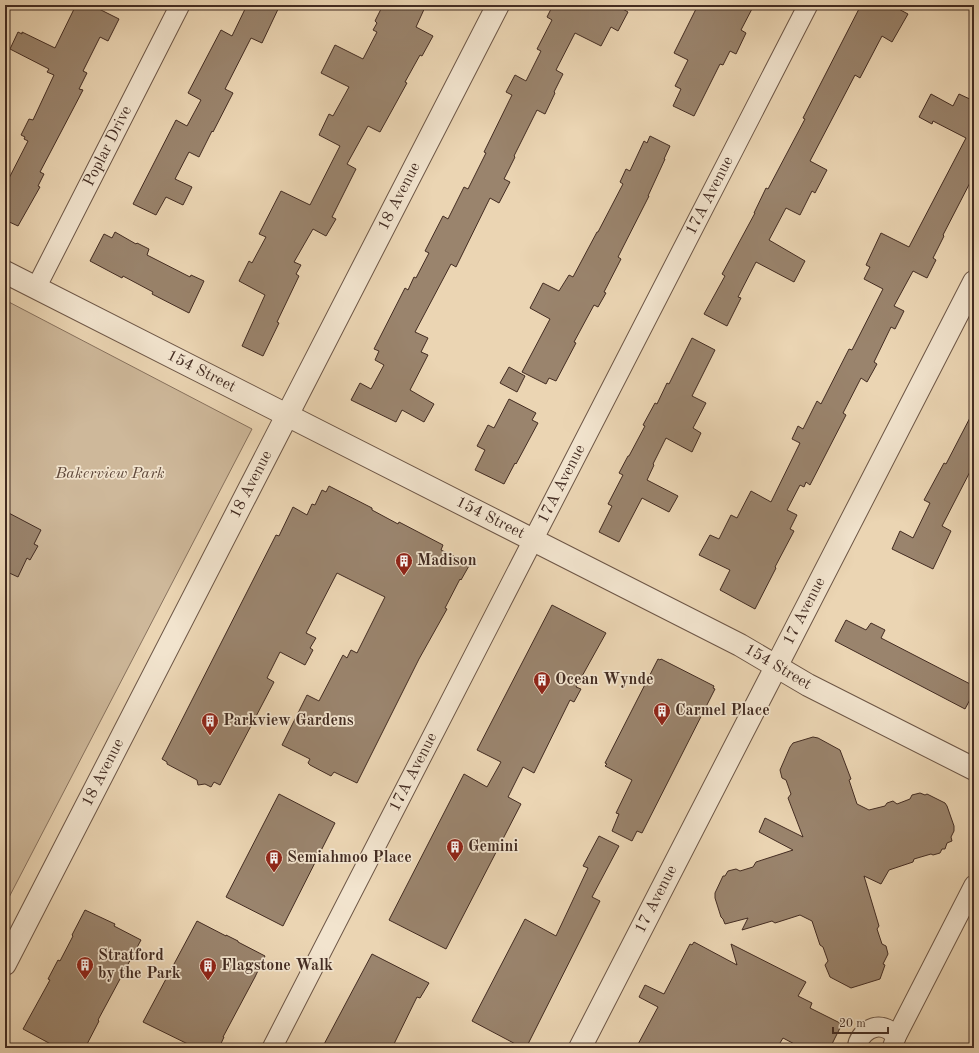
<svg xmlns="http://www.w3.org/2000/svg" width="979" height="1053" font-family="'Old Standard TT',serif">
  <rect width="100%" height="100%" fill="#ebd5b3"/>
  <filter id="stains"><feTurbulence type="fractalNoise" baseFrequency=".005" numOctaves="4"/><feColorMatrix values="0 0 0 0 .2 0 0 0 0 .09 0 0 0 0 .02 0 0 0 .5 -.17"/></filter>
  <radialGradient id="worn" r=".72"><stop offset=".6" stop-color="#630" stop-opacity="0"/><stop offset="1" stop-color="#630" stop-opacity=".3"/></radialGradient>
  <polygon fill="#ceb89a" stroke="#88725e" points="5,300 252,429 5,905"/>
  <g fill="#9a846d" stroke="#432c22">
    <polygon points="76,5 91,5 119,19 108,41 100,37 83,71 87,73 79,89 83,90 40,172 44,174 38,186 40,187 18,226 5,220 5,186 28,141 24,139 25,137 21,135 29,119 33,120 54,75 47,72 49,69 10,49 18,32 22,34 22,32 55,48"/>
    <polygon points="247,5 280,5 262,43 251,38 225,89 233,93 213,132 212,131 199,157 189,152 175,179 192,187 183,205 166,197 156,215 133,204 176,120 187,126 201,100 188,93 221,30 232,36"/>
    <polygon points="383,5 426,5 416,27 433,36 422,56 420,55 405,82 407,83 380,132 368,126 347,164 356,169 332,217 336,219 326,236 313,229 294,262 301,265 296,274 299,276 277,322 279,323 263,356 242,346 265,295 239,281 249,261 252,263 266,237 259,234 281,191 310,205 340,146 319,135 329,114 333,116 349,87 321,73 335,45 363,59 377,32 373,30 377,23 375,21"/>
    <polygon points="553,5 616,5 628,12 618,31 611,27 601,46 575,33 556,70 563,74 554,92 555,93 545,114 537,110 514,156 515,157 504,179 510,182 499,203 490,198 456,267 451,264 415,332 428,338 421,352 428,355 410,390 434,404 424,422 402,410 396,422 351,400 360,383 371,389 384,365 375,360 379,351 374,349 405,288 408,290 414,277 416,278 429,253 425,251 443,216 448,219 464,187 468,189 486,153 484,152 512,95 506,92 515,75 526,81 541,51 537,49 552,20 547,17"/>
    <polygon points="698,5 754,5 741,30 746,33 736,54 730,51 723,65 720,64 694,116 673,106 681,89 675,86 688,60 674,53"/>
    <polygon points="861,5 891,5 908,14 892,42 882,36 860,78 855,75 832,119 810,161 827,170 815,193 812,191 800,215 786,208 769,240 805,261 794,282 756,262 738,297 741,298 727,326 704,314 725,276 722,274 755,213 754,213 766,188 768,189 805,119 803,118"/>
    <polygon points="931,94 953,106 959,94 974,101 974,175 943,235 944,236 933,258 936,260 927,278 913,271 894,306 904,311 895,329 891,327 874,362 877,364 867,382 861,378 843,413 846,415 810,485 806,482 804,487 800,485 787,510 797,515 790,529 794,531 775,567 776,568 755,609 720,590 730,570 699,555 710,535 719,539 731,515 737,518 751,491 771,502 800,443 792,439 798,426 803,429 817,401 821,404 849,349 852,350 883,289 864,279 870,267 866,265 881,233 909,247 966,138 933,121 932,124 919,117"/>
    <polygon points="650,136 670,146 664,159 665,159 648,196 649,196 618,257 621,259 604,292 606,293 598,307 594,305 574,342 576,343 556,381 549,378 546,384 522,372 550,319 530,308 543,283 559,291 569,275 573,277 597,232 598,232 623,184 620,182 626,169 630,171 644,141 647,143"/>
    <polygon points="115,232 136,244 137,243 149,249 147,255 190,277 191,275 204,281 189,313 152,294 153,292 123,276 122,278 90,261 104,234 112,238"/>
    <polygon points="692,338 715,350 692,396 706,403 693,428 701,433 692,452 666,438 653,464 654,465 647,480 678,496 669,512 642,498 619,542 599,532 612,506 608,504 623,475 619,473 628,456 629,456 645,426 643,425 655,403 657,404 667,383 669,384"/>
    <polygon points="509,367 525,376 517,392 500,383"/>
    <polygon points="509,399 536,413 532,420 538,423 516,464 515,463 504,484 475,470 485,450 477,446 488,425 494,428"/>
    <polygon points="974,410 974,464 942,526 951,531 933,569 892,549 900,531 913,538 930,503 924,500 944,463 946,464"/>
    <polygon points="329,486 372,508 372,510 398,524 399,522 443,545 441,550 470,564 461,580 460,579 445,608 447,609 419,659 357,783 334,772 331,776 310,765 308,763 310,759 282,745 307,695 319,701 343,655 347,658 351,650 357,653 385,597 337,573 306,633 316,638 310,648 313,650 305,665 280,652 267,678 274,682 220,785 214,782 211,787 205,784 198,785 197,780 167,764 167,762 162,759 276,535 279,536 293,507 307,515 312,504 315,505 322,490 326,492"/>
    <polygon points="5,511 41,530 34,544 38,546 30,560 27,558 18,577 5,571"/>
    <polygon points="552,605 606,633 576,687 581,689 574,702 570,700 534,773 523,767 508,797 521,804 446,949 389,920 464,774 487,787 501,762 477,750"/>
    <polygon points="846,620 866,630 871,623 885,630 881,638 974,686 974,692 965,709 835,641"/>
    <polygon points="658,659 660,660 661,659 714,686 713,688 715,689 642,833 637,831 632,841 612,831 619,814 616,813 632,780 605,766 607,764 605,763"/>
    <polygon points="813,737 818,738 840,750 851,779 849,780 857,804 869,810 885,806 887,803 893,801 897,804 910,799 912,795 920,793 925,795 927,794 945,803 947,806 954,826 954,831 951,837 952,841 947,843 945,849 942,849 940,853 933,855 931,854 914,859 913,862 889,870 881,884 864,876 879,926 877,929 882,944 886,946 888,954 883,964 885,965 880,979 851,988 830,977 825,965 828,961 823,947 820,945 812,921 800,915 775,923 772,921 742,930 748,918 725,924 723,919 721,917 715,898 715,893 723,876 725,876 728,871 736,869 740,871 753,867 756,862 793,850 759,832 765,818 803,837 788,798 791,794 786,780 782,778 780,770 790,747 793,743"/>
    <polygon points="279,794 335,823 283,926 226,897"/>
    <polygon points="599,836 619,846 592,897 600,901 526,1048 523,1048 472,1021 525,919 556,936 588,868 583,866"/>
    <polygon points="85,910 115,924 114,926 141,940 98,1020 99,1021 85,1048 58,1048 23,1029 50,980 48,979 58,960 60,961 73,936 72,935"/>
    <polygon points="197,921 226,936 226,935 238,941 238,942 265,956 255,977 223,1037 224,1037 219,1048 196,1048 143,1022"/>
    <polygon points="694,942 737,965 731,944 806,982 798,996 812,1003 810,1008 842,1024 830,1048 802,1048 783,1038 777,1048 636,1048 658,1007 639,997 645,985 664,994 690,944 692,945"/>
    <polygon points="372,954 429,983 420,998 417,997 392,1048 322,1048"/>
  </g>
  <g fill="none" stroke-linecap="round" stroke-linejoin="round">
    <g stroke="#6d5646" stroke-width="21">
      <g id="minor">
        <path id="s1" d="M 36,288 L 180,5"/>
        <polyline points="896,1037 974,885"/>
        <path id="s2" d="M 272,1048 L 808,5"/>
        <path d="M 857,1048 C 859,1033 875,1021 889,1030 C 892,1032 894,1035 896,1037 L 892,1048"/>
      </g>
    </g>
    <g stroke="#6d5646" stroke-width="24">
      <g id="tertiary">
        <path id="s3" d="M 5,272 L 740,645 L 808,685 L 974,769"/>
        <path id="s4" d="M 5,964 L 498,5"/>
        <path id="s5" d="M 580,1048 L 974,282"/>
      </g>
    </g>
    <use href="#minor" stroke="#f2e4ce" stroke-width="19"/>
    <use href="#tertiary" stroke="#f2e4ce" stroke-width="22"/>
  </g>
  <defs>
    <g id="building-pin" transform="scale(0.9)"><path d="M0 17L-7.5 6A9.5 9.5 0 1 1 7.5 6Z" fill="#8f2418" stroke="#f2e4ce"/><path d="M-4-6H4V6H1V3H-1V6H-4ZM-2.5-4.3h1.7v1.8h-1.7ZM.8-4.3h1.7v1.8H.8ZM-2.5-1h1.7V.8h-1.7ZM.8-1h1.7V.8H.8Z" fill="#fff"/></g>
  </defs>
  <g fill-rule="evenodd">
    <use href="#building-pin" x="404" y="561"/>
    <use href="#building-pin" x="542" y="680"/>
    <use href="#building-pin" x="662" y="711"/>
    <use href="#building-pin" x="210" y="721"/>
    <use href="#building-pin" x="455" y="847"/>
    <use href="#building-pin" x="274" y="858"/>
    <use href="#building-pin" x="85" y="965"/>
    <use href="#building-pin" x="208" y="966"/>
  </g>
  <g text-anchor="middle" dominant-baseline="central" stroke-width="3.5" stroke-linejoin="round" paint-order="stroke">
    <g font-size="16" fill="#432c22" stroke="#f2e4ce">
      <text stroke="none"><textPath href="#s1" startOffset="159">Poplar Drive</textPath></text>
      <text stroke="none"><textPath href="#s4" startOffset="863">18 Avenue</textPath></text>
      <text stroke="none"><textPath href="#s2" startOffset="958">17A Avenue</textPath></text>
      <text stroke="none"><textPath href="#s3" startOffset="220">154 Street</textPath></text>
      <text stroke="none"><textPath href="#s2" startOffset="634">17A Avenue</textPath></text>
      <text stroke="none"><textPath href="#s4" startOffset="539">18 Avenue</textPath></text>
      <text stroke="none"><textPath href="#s3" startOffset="544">154 Street</textPath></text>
      <text stroke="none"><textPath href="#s5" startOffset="491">17 Avenue</textPath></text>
      <text stroke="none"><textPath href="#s3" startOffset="868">154 Street</textPath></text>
      <text stroke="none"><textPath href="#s2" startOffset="310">17A Avenue</textPath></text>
      <text stroke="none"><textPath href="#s4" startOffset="215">18 Avenue</textPath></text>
      <text stroke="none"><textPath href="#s5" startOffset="167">17 Avenue</textPath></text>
    </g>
    <g font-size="16" font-style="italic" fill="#5f483a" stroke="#f2e4ce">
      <text x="110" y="474">Bakerview Park</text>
    </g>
    <g font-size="16" font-weight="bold" fill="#432c22" stroke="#f2e4ce" text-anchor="start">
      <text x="417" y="561">Madison</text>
      <text x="555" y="680">Ocean Wynde</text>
      <text x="675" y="711">Carmel Place</text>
      <text x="223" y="721">Parkview Gardens</text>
      <text x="468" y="847">Gemini</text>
      <text x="287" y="858">Semiahmoo Place</text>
      <text x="98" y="956">Stratford<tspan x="98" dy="18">by the Park</tspan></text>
      <text x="221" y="966">Flagstone Walk</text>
    </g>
  </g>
  <rect width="979" height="1053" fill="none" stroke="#ebd5b3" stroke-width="20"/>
  <rect x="6" y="6" width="967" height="1041" fill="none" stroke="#432c22" stroke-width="2"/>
  <rect x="10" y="10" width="959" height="1033" fill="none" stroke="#432c22"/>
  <path d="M833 1027v6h55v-6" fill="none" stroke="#432c22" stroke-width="2"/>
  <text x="839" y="1027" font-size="12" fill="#432c22" stroke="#f2e4ce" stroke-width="3" paint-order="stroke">20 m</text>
  <rect width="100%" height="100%" filter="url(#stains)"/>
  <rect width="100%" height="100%" fill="url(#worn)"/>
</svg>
